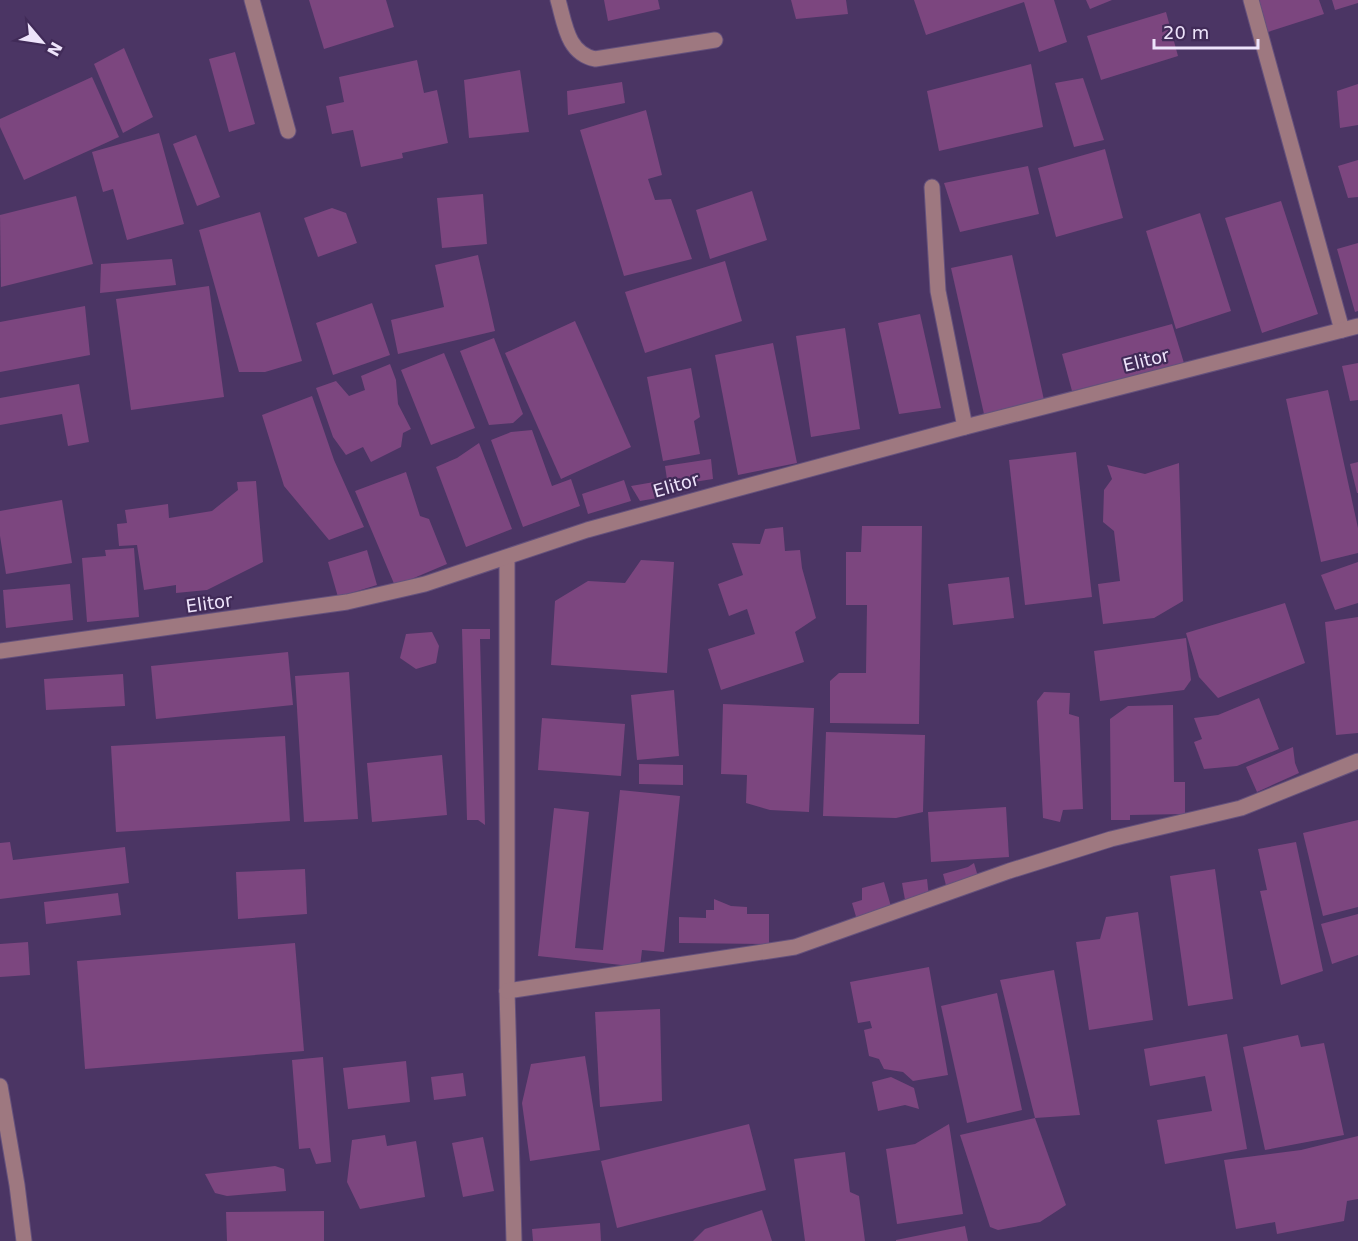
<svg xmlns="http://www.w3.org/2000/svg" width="1358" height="1241" font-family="'DejaVu Sans',sans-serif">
  <rect width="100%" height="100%" fill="#4b3564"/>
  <g fill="#7c467f">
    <polygon points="309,0 386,0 394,27 324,49"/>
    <polygon points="604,0 658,0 660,9 608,21"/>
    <polygon points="791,0 846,0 848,14 796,19"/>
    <polygon points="914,0 1054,0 1067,42 1039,52 1024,2 926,35"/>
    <polygon points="1086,0 1112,0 1090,9"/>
    <polygon points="1258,0 1319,0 1324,14 1268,32"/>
    <polygon points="1332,0 1358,0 1358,3 1335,10"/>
    <polygon points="1166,12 1178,56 1101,80 1087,36"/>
    <polygon points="124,48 153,117 123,133 94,64"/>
    <polygon points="235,52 255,124 229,132 209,59"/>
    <polygon points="417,60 424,93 437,90 448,143 402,153 403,158 361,167 353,130 332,134 326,106 344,102 339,77"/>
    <polygon points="1031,64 1043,127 939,151 927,91"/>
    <polygon points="520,70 529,132 469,138 464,80"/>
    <polygon points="92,77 119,137 24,180 0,127 0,119"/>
    <polygon points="1083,78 1104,140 1074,147 1055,83"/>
    <polygon points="622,82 625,103 568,115 567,91"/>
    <polygon points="1358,84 1358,125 1340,128 1337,91"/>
    <polygon points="646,110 662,175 648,179 655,200 671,199 692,259 624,276 580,130"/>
    <polygon points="159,133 184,224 127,240 113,189 103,192 92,152"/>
    <polygon points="196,135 220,197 197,206 173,144"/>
    <polygon points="1105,149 1123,218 1056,237 1038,168"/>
    <polygon points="1358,160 1358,197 1348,198 1338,166"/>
    <polygon points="1028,166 1039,214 960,232 944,183"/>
    <polygon points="752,191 767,240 710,259 696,210"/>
    <polygon points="483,194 487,244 442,248 437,198"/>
    <polygon points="76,196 93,264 1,287 0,215"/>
    <polygon points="1281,201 1318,314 1262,333 1225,218"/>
    <polygon points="332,208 346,213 357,243 318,257 304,218"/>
    <polygon points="260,212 302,361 265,372 239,372 199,230"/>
    <polygon points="1200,213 1231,311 1176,329 1146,231"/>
    <polygon points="1358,243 1358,311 1355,312 1337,249"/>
    <polygon points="478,255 495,331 398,354 391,320 444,307 435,265"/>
    <polygon points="1012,255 1044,400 984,414 951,268"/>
    <polygon points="172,259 176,285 100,293 101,264"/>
    <polygon points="725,261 742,321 645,353 625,292"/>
    <polygon points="209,286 224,397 131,410 116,299"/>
    <polygon points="372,303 390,355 333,375 316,323"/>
    <polygon points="85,306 90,355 0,372 0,322"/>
    <polygon points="920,314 941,408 899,414 878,323"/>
    <polygon points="575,321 631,447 561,479 505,353"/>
    <polygon points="1172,324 1184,363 1072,391 1062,354"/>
    <polygon points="845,328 860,429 811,437 796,336"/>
    <polygon points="494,338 523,414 513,423 489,425 460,351"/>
    <polygon points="773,343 797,463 738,475 715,355"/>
    <polygon points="444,353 475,428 431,445 401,370"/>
    <polygon points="1358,363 1358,400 1350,401 1342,366"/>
    <polygon points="390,364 396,380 398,404 411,429 403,433 401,447 371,462 363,447 346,455 333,437 316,388 336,381 349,396 365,390 361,376"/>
    <polygon points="691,368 700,417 694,421 700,454 663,461 647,377"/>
    <polygon points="79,384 89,442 68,446 62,414 0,425 0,398"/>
    <polygon points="1328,390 1358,528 1358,553 1321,562 1286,399"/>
    <polygon points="312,396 334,460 364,527 329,540 284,486 262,415"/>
    <polygon points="532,430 552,486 571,479 580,506 523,527 491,440 511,432"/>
    <polygon points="479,443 512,529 466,547 436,467 457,458"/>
    <polygon points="1076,452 1092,597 1025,605 1009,460"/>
    <polygon points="711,459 713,479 668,486 665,466"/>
    <polygon points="1358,462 1358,493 1357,493 1350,464"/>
    <polygon points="1179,463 1183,601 1154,618 1103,624 1098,584 1120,581 1114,531 1103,522 1104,490 1112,479 1107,465 1145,474"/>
    <polygon points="406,472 420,516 429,519 447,564 395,586 355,491"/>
    <polygon points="624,480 631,501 588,514 582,494"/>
    <polygon points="256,481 263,562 207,590 176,593 176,585 144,590 137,545 119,546 117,524 127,523 125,510 168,504 169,518 212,511 238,490 237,482"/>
    <polygon points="660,481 663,497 640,501 631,486"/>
    <polygon points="62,500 72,563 6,574 0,536 0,511"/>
    <polygon points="862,526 922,526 919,724 830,723 830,681 839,673 866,673 867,605 846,605 846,552 861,552"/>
    <polygon points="783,527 785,551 800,550 802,568 816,618 795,632 804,662 721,690 708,649 755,634 747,609 729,616 718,584 743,575 732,543 760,544 765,529"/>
    <polygon points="134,548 139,617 87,622 82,558 106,556 105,550"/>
    <polygon points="367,550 377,585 338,597 328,562"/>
    <polygon points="641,560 674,562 667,673 551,665 555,601 588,581 625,583"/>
    <polygon points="1358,562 1358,603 1335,610 1321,575"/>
    <polygon points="1009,577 1014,618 953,625 948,584"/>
    <polygon points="70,584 73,620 6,628 3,590"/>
    <polygon points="1285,603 1305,663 1218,698 1199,677 1186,633"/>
    <polygon points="1358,617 1358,733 1336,735 1325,622"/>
    <polygon points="462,629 490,629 490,639 480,639 485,825 478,820 467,820"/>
    <polygon points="432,632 439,646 436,663 416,669 400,658 406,634"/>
    <polygon points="1186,638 1191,680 1184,690 1100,701 1094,651"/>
    <polygon points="288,652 293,705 156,719 151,666"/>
    <polygon points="349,672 358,819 304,822 295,676"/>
    <polygon points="123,674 125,706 46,710 44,679"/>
    <polygon points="674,690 679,756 637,760 631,695"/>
    <polygon points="1044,692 1070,693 1069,714 1079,717 1083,809 1063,810 1060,822 1043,818 1037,701"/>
    <polygon points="1259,698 1279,749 1237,766 1204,769 1194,742 1202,739 1194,718 1218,715"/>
    <polygon points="723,704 814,708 809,812 770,810 746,803 747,775 721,774"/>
    <polygon points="1173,705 1174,782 1185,782 1185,814 1130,815 1130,820 1111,820 1110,719 1128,706"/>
    <polygon points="542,718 625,724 621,776 538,770"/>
    <polygon points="826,732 925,735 923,812 896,818 823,816"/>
    <polygon points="285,736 290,821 116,832 111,746"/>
    <polygon points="1293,747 1295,763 1299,773 1257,792 1246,767"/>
    <polygon points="442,755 447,815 372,822 367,763"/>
    <polygon points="639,764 683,765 683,785 639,784"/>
    <polygon points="620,790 680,796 664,952 642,950 640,967 538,956 554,808 589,812 575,948 603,950"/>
    <polygon points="1006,807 1009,857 931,862 928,812"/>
    <polygon points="1358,820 1358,907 1323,916 1303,833"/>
    <polygon points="10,842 13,860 125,847 129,883 0,899 0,843"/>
    <polygon points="1296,842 1323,971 1281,985 1260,891 1267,890 1258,849"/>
    <polygon points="974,863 979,880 947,889 943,874 968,867"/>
    <polygon points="305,869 307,914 238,919 236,872"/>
    <polygon points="1215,869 1233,999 1188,1006 1170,876"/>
    <polygon points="927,879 929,897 905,900 902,883"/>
    <polygon points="884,882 892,910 857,920 852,903 862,900 862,888"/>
    <polygon points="118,893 121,915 46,924 44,902"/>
    <polygon points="714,899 731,906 747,907 747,914 769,914 769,944 679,943 679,917 706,918 706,910 714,910"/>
    <polygon points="1138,912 1153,1020 1089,1030 1076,942 1100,939 1106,917"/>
    <polygon points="1358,914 1358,955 1332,964 1321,924"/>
    <polygon points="28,942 30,975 0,977 0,944"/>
    <polygon points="295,943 304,1051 85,1069 77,961"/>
    <polygon points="929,967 948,1075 913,1081 903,1072 884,1069 879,1059 869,1056 864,1030 872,1028 870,1021 858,1023 850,982"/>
    <polygon points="1054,970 1080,1115 1035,1118 1000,980"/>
    <polygon points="997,993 1022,1110 967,1123 941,1006"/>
    <polygon points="660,1009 662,1101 600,1107 595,1012"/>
    <polygon points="1227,1034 1247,1149 1165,1164 1157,1120 1212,1111 1205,1076 1150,1086 1144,1049"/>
    <polygon points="1298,1035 1301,1047 1324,1043 1344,1135 1265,1150 1243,1047"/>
    <polygon points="585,1056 600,1150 530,1161 522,1103 531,1064"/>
    <polygon points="323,1057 331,1162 316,1164 310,1148 299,1149 292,1060"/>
    <polygon points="406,1061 410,1102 348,1109 343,1068"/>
    <polygon points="463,1073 466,1096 434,1100 431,1077"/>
    <polygon points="891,1077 914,1088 919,1109 905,1105 878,1111 872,1082"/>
    <polygon points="1035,1118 1066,1205 1040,1222 998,1230 990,1227 960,1135"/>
    <polygon points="749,1124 766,1190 617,1228 601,1161"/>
    <polygon points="949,1124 963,1214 897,1224 886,1149 915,1144"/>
    <polygon points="385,1135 387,1146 416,1141 425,1197 360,1209 347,1182 352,1140"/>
    <polygon points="1358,1136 1358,1199 1347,1201 1344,1221 1277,1234 1275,1222 1236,1229 1224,1160 1301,1150"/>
    <polygon points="483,1137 494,1191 463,1197 452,1143"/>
    <polygon points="845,1152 850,1192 859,1196 865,1241 805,1241 794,1159"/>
    <polygon points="275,1166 284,1169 286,1191 227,1196 215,1193 205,1174"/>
    <polygon points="762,1210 772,1241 693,1241 705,1229"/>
    <polygon points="324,1211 324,1241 227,1241 226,1212"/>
    <polygon points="600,1223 601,1241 533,1241 532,1229"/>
    <polygon points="965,1226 968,1241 896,1241 896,1240"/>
  </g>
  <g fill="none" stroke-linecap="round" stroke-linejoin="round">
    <g stroke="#65517c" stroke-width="17">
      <g id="minor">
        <polyline points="252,0 288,131"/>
        <path d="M 558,0 C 565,24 567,53 595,59 L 715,40"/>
        <polyline points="1251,0 1342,330"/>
        <polyline points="932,187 938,291 965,427"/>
        <polyline points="507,558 507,991 514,1241"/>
        <polyline points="0,651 347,602 425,584 587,530 725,492 965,427 1358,326"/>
        <polyline points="507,991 795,947 1009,871 1111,839 1241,808 1358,761"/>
        <polyline points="0,1086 17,1185 24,1241"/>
      </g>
    </g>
    <use href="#minor" stroke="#9e7880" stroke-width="15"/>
  </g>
  <g text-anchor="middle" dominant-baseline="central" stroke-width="4.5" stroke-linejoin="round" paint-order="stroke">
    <g font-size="18" fill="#eee4fb" stroke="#412b58">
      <text transform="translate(1146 360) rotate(-14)">Elitor</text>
      <text transform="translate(676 485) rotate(-16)">Elitor</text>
      <text transform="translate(209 603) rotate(-8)">Elitor</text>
    </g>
  </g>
  <g transform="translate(42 42) rotate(119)" stroke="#412b58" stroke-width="4.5" paint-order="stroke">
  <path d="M0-4.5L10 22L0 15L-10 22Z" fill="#eee4fb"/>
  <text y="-9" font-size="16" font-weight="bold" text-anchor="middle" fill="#eee4fb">N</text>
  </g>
  <path d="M1154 39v9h104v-9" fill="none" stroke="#eee4fb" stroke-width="3"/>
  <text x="1163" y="39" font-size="18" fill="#eee4fb" stroke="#412b58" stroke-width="4.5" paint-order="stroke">20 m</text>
</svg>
